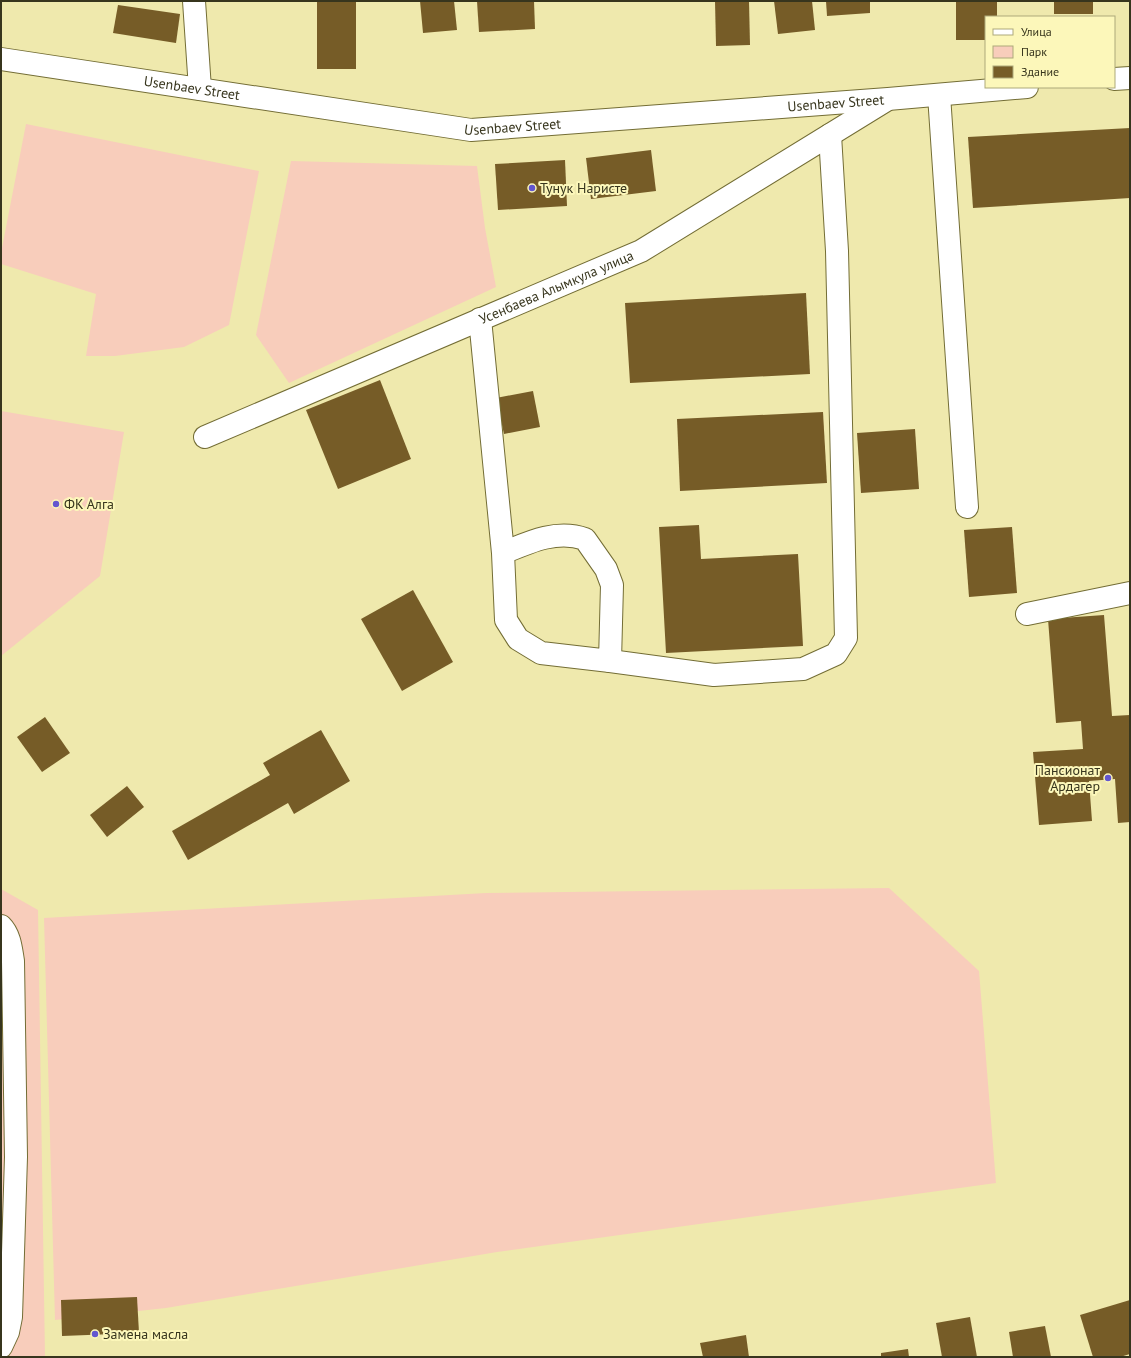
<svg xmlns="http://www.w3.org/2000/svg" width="1131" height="1358" font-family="'PT Sans',sans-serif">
  <rect width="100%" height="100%" fill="#efe9ad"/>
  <g fill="#f8cdbb">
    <polygon points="26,124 259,171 229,325 184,347 115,356 86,356 96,294 1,264 1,253"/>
    <polygon points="291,161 477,166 485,228 496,287 289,383 256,335"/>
    <polygon points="1,411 124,432 100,576 1,656"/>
    <polygon points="889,888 979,971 996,1183 497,1252 166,1308 55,1320 44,918 486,893"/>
    <polygon points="1,889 38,910 45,1357 1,1357"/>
  </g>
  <g fill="#765c27">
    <rect x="317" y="1" width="39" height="68"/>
    <polygon points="420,1 454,1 457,30 423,33"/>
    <polygon points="477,1 534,1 535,29 479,32"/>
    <polygon points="715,1 749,1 750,45 716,46"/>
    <polygon points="774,1 812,1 815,30 778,34"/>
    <polygon points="826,1 870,1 870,13 827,16"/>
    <polygon points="956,1 997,1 997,17 986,17 986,40 956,40"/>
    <rect x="1054" y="1" width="39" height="13"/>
    <polygon points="118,5 180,14 176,43 113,33"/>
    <polygon points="1130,128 1130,198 973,208 968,137"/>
    <polygon points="651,150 656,191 591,199 586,158"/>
    <polygon points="565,160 567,206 498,210 495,164"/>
    <polygon points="806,293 810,374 630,383 625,303"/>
    <polygon points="380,380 411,459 338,489 306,410"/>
    <polygon points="533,391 540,427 504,434 496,398"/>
    <polygon points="823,412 827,483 680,491 677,419"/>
    <polygon points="915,429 919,489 861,493 857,433"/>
    <polygon points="699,525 701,559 798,554 803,646 666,653 659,527"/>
    <polygon points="1012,527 1017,593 969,597 964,530"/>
    <polygon points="413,590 453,662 402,691 361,619"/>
    <polygon points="1104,615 1112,716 1130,715 1130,822 1118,823 1115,779 1089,781 1092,821 1039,825 1033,752 1083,749 1081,721 1056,723 1048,619"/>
    <polygon points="45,717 70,753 42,772 17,737"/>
    <polygon points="321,730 350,781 294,814 288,803 188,860 172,831 270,775 263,763"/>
    <polygon points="127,786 144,807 107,837 90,815"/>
    <polygon points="137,1297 139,1333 62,1336 61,1300"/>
    <polygon points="1130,1300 1130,1354 1120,1357 1093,1357 1080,1315"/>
    <polygon points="970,1317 977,1357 942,1357 936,1323"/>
    <polygon points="1045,1326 1051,1357 1013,1357 1009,1332"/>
    <polygon points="746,1335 749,1357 703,1357 700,1343"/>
    <polygon points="908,1349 909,1357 881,1357 881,1353"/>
  </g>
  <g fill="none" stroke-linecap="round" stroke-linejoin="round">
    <g stroke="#736d35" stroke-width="24">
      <g id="minor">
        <polyline points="194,1 200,89"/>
        <path id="s1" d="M 1,59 L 471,130 L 888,99 L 1027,87"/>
        <polyline points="1114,79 1130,78"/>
        <polyline points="939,95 967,507"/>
        <path d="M 480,319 L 503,553 L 506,620 L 518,639 L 541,653 L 610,661 L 612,585 L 606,569 L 585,539 C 557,529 529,542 503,553"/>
        <path id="s2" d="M 205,437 L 641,251 L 885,101"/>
        <polyline points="1027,614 1130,593"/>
        <polyline points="610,661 714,675 803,669 836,654 846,638 837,251 830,135"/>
        <path d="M 1,926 C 10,935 11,949 13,961 L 16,1157 L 11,1317 L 8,1332 L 1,1347"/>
      </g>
    </g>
    <use href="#minor" stroke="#fff" stroke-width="22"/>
  </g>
  <g fill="#6356cf" stroke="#fcf7ba" stroke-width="1.5">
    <circle cx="532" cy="188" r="4"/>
    <circle cx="56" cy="504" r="4"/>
    <circle cx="1108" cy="778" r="4"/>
    <circle cx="95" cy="1334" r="4"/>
  </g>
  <g text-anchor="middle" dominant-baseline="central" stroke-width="4" stroke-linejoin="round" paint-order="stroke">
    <g font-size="14" fill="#37351d" stroke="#fcf7ba">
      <text stroke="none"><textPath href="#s1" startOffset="193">Usenbaev Street</textPath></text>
      <text stroke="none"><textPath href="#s1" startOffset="841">Usenbaev Street</textPath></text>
      <text stroke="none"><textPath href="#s1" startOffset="517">Usenbaev Street</textPath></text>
      <text stroke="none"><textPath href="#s2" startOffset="382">Усенбаева Алымкула улица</textPath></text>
    </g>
    <g font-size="14" fill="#37351d" stroke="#fcf7ba" text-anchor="start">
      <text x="540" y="188">Тунук Наристе</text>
      <text x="64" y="504">ФК Алга</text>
      <text x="1100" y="770" text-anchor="end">Пансионат<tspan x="1100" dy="16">Ардагер</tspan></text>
      <text x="103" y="1334">Замена масла</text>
    </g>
  </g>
  <rect width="1131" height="1358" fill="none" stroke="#37351d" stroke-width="4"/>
  <rect x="985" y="16" width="130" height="72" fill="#fcf7ba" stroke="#ada97b"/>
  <rect x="993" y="29" width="20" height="6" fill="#ffffff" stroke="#ada97b"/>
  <text x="1021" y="36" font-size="12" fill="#37351d">Улица</text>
  <rect x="993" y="46" width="20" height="12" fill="#f8cdbb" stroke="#ada97b"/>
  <text x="1021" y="56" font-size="12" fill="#37351d">Парк</text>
  <rect x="993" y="66" width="20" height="12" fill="#765c27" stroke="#ada97b"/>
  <text x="1021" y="76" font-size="12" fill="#37351d">Здание</text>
</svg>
